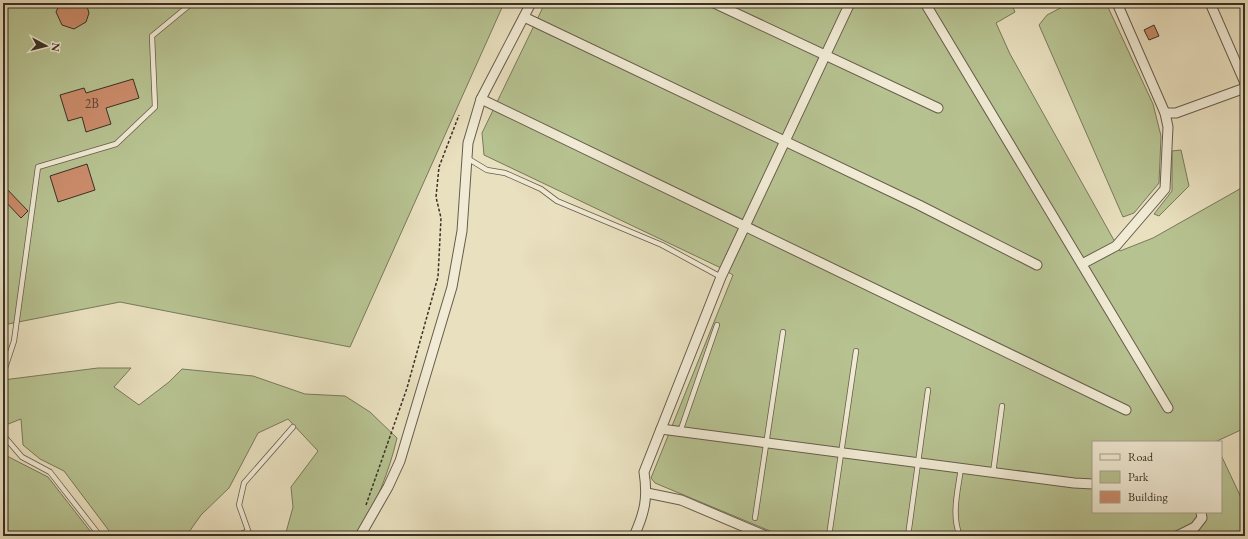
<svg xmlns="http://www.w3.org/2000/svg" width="1248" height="539" font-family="'EB Garamond',serif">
  <rect width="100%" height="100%" fill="#e9e0bf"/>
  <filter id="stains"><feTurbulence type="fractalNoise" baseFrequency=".005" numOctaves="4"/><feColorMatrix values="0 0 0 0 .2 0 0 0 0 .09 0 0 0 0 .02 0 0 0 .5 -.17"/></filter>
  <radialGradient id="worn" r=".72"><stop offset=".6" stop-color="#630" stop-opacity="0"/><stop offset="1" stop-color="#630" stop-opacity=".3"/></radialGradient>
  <g fill="#b7c291" stroke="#78795c">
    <polygon points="3,3 504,3 350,347 120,302 3,325"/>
    <polygon points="545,3 1011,3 1015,12 996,23 1010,54 1120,251 1153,238 1245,186 1245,428 1215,442 1093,442 1093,512 1221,512 1221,455 1245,506 1245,536 782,536 655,483 651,478 733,275 721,268 484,155 482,133"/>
    <polygon points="1070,3 1106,3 1153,104 1161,136 1159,183 1134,213 1123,217 1039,25 1047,15"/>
    <polygon points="1181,150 1189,186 1159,216 1154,214 1172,191 1172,151"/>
    <path d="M 98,368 L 131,368 L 114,387 L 139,405 L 169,382 L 182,369 L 253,376 L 305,394 L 345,396 L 370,412 L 397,438 C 389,473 375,504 359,536 L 285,536 L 293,507 L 291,487 L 318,451 L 288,419 L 258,433 L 229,488 L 201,515 L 189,532 L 191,536 L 113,536 L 64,471 L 40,459 L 23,445 L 21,419 L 3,426 L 3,380 Z"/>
    <polygon points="3,454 48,477 94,536 3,536"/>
  </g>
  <g fill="#cb8c6b" stroke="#3a3026">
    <polygon points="60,3 86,3 89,13 86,22 74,29 62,25 56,12"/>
    <polygon points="1154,25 1159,36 1149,40 1144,30"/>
    <polygon points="133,79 139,98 106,108 111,124 86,132 82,117 68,121 60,95 84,88 86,93"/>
    <polygon points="87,164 95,190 58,202 50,176"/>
    <polygon points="3,185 28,211 21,218 3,199"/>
  </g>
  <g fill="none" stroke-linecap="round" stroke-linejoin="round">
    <g stroke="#665c4c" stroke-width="6">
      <g id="lane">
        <polyline points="467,158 487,170 505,173 541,189 557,201 662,245 721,277"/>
        <polyline points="3,374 14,341 38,167 116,144 155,107 152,36 192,3"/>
        <polyline points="680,432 717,325"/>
        <polyline points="3,435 22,457 50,472 100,536"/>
        <polyline points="993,473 1002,406"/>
        <polyline points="755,518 783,332"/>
        <polyline points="237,536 248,531"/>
        <polyline points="250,536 239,505 244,483 293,427"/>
        <polyline points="829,536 856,351"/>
        <polyline points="908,536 928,390"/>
        <path d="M 960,536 C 951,515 958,490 961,468"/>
      </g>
    </g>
    <g stroke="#665c4c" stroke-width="11">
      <g id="street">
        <polyline points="714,3 938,108"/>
        <polyline points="925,3 1168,408"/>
        <polyline points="1210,3 1245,83"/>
        <polyline points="524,17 919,205 1037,265"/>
        <polyline points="481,99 1126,410"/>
        <polyline points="1165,113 1176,113 1245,88"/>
        <polyline points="1082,264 1116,246 1165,189 1168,127 1165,113 1117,3"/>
        <polyline points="661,429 1074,483 1093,484"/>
        <polyline points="647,493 681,500 766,536"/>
        <polyline points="360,536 388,487 400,461 452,287 462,231 468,143 481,99 531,3"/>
        <path d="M 634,536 C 645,512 648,497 644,472 L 721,277 L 850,3"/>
        <polyline points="1177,536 1195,527 1202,518 1201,512"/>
      </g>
    </g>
    <polyline stroke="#3a3026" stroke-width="1.5" stroke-dasharray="3 2" stroke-linecap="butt" points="366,505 407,388 438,277 441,218 436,197 439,167 459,115"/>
    <use href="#lane" stroke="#f1ebd5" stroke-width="4.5"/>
    <use href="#street" stroke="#f1ebd5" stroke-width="9"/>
  </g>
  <g text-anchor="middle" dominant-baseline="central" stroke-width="3.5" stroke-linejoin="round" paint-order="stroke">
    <g font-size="13" fill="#5e4737">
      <text x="92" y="103">2В</text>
    </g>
  </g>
  <rect width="1248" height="539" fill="none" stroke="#e9e0bf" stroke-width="16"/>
  <rect x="4" y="4" width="1240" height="531" fill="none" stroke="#3a3026" stroke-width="2"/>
  <rect x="8" y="8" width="1232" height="523" fill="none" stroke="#3a3026"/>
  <rect x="1092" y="441" width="130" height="72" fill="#f1ebd5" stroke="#a8a08f"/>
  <rect x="1100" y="454" width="20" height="6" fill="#f1ebd5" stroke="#a8a08f"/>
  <text x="1128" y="461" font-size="12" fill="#3a3026">Road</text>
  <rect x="1100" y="471" width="20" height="12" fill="#b7c291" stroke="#a8a08f"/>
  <text x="1128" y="481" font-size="12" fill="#3a3026">Park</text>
  <rect x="1100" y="491" width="20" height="12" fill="#cb8c6b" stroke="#a8a08f"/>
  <text x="1128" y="501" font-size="12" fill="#3a3026">Building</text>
  <g transform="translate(46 46) rotate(97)" stroke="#f1ebd5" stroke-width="3" paint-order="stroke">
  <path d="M0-3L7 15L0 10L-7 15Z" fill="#3a3026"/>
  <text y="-6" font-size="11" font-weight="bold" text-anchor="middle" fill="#3a3026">N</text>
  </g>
  <rect width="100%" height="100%" filter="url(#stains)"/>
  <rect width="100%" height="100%" fill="url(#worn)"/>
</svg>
